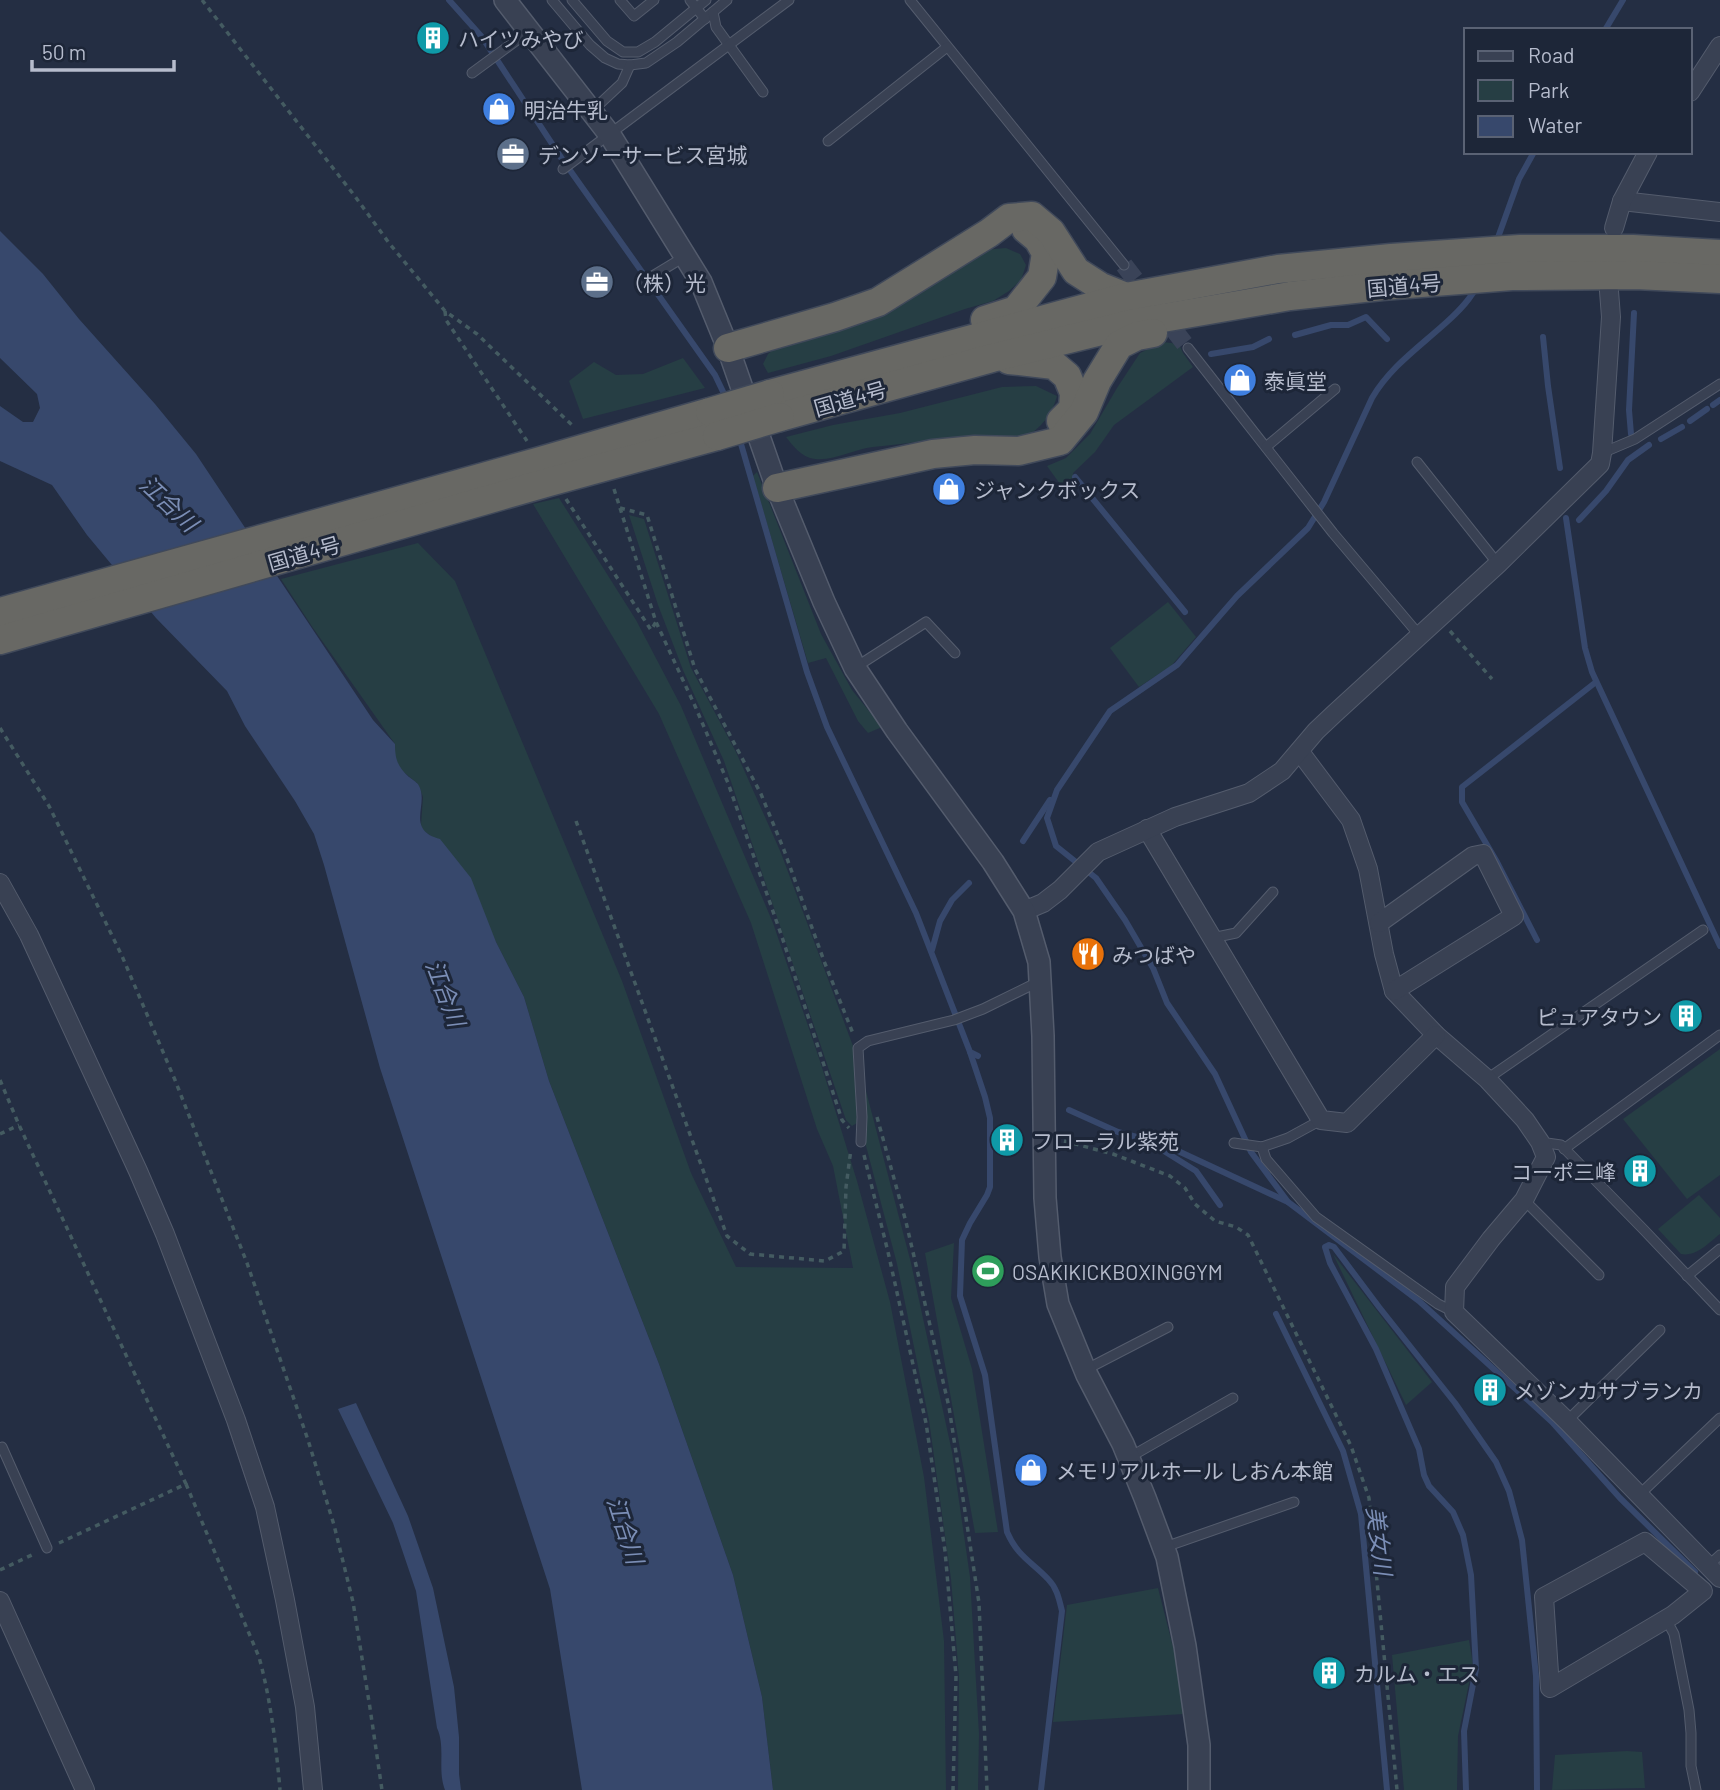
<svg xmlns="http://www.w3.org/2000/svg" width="1720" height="1790" font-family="Barlow,'Noto Sans JP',sans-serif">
  <rect width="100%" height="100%" fill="#242e43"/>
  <g fill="#263e44">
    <polygon points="1006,248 1020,254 1026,265 1021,280 1009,291 993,301 965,309 831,356 768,373 763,364 768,354 778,345 982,250"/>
    <polygon points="1163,342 1179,344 1183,353 1193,367 1114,425 1095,452 1073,473 1075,486 1060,484 1047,466 1066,458 1090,434 1117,388 1140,353"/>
    <polygon points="683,358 705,388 583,419 569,381 594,362 616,375 643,374"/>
    <path d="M 1036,386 L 1057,396 C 1053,412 1041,430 1024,437 C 1016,440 1002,436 992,436 C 953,437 912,443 873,447 C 854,449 835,461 815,459 C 801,457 794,447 786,437 L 833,425 L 900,413 L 1002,387 Z"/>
    <polygon points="757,472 821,634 852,690 882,727 868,733 858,721 826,658 808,663 753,476"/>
    <polygon points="559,498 636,620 681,706 773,923 820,1061 857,1181 890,1302 924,1477 944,1641 946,1790 773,1790 762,1697 733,1575 659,1364 549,1081 524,997 496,942 432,837 423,830 421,825 423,797 418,784 400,769 395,758 395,744 313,628 281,579 418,543 455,581 622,981 691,1173 736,1267 853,1268 833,1166 817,1129 751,923 659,714 533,504"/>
    <polygon points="629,515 644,519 691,668 736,752 781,853 853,1046 857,1123 852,1126 846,1120 724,761 683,670 658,605"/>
    <polygon points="1168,602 1196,637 1171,666 1139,687 1110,648"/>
    <polygon points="1720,1049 1720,1175 1687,1199 1623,1119"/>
    <polygon points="866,1091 911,1263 952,1452 970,1577 979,1734 978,1790 958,1790 959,1677 951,1579 929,1420 897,1264 865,1142"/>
    <path d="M 1699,1195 L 1720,1218 L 1720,1234 C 1708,1243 1697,1257 1681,1254 L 1658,1229 Z"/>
    <polygon points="954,1243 951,1298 972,1369 998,1532 975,1533 925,1253"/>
    <polygon points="1333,1254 1432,1382 1406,1405"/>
    <polygon points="1158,1588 1175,1655 1184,1714 1053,1722 1067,1605"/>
    <polygon points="1469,1640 1473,1664 1458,1736 1457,1790 1404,1790 1392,1655"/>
    <polygon points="1627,1751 1642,1752 1645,1788 1552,1790 1555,1755"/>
  </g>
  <g fill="#37486c">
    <path d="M 0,231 L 43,274 L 79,319 L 155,404 L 196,454 L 373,720 L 395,744 C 395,760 398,767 409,777 C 411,778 417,783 418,784 C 427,798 416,815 422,827 C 425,834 433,837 440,839 L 471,878 L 496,942 L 524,997 L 549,1081 L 659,1364 L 733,1575 L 762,1697 L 773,1790 L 582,1790 L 550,1589 L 380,1068 L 324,865 L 314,834 L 295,801 L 245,726 L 227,691 L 156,618 L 87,535 L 52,485 L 0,461 L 0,406 L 23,422 L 33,422 L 40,408 L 37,394 L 0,358 Z"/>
    <path d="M 356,1403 L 408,1516 L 433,1588 L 454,1687 L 459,1737 L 459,1774 L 461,1790 L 445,1790 C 437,1770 446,1747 437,1728 L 416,1591 L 393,1523 L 338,1409 Z"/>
  </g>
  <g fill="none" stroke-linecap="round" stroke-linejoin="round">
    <g stroke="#37486c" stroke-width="6">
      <polyline points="449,0 482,37 562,159 715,375 727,400"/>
      <polyline points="1605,30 1623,0"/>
      <polyline points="1496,243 1519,179 1534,152"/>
      <polyline points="1295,335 1331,325 1348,325 1366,317 1387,339"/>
      <polyline points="1543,337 1548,386 1560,468"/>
      <polyline points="1211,354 1253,347 1269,339"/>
      <polyline points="1713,405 1720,400"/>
      <polyline points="1690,421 1707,409"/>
      <polyline points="1631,434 1629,410 1634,313"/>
      <polyline points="739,437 807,672 827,727 916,913 970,1052 978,1056"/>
      <polyline points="1661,439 1682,427"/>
      <polyline points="1075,477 1185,612"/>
      <polyline points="1566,518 1585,648 1592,672 1720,946"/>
      <polyline points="1579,520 1606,491 1628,460 1649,445"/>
      <polyline points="1023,841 1050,800"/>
      <polyline points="1537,940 1497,862 1462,802 1462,787 1596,682"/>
      <polyline points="932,950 940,921 952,900 969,883"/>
      <path d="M 970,1052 L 985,1097 L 990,1118 L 990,1187 L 987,1195 L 970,1223 L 962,1240 L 960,1296 L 985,1375 L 1007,1532 C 1018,1557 1031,1561 1048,1579 C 1057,1588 1059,1599 1062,1611 L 1041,1790"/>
      <polyline points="1069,1110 1118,1132 1163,1144 1288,1202 1419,1301 1552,1422 1620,1498 1695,1572"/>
      <polyline points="1142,1142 1164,1151 1196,1171 1220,1205"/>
      <path d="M 1288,1202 L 1251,1152 L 1215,1074 L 1167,1003 L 1153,968 L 1125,920 L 1096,878 L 1056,846 L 1047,818 L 1057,790 L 1110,711 L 1177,665 L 1237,596 L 1308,528 L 1324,502 L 1372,398 C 1389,369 1415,350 1440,328 C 1454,316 1467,304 1476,288"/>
      <polyline points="1276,1314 1343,1451 1361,1514 1387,1790"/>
      <polyline points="1466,1790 1464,1731 1476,1669 1471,1575 1463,1535 1453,1512 1429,1486 1424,1475 1419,1449 1376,1349 1330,1263 1325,1247 1329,1245 1334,1247 1379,1307 1455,1403 1496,1462 1509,1491 1522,1540 1536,1676 1537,1790"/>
    </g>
    <polyline stroke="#3a4358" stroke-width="18" stroke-dasharray="18 9" stroke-linecap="butt" points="1124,265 1188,348"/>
    <g stroke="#545c6d" stroke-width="11">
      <g id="service">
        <polyline points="552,0 590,45 605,58 618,64 630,65 646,63 677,42 727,0"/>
        <polyline points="572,0 607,41 623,52 638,52 655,42 706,0"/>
        <polyline points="620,0 634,16 654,0"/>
        <polyline points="690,0 705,19"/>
        <polyline points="910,0 1124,265"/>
        <polyline points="713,12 716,27 763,92"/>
        <polyline points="472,73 528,32"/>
        <polyline points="592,111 622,83 630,65"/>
        <polyline points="828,141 947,47"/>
        <polyline points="563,169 789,0"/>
        <polyline points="641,283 684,257"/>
        <polyline points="1188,348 1333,533 1420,636"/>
        <polyline points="1266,447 1335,389"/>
        <polyline points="1602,453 1635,439 1720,384"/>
        <polyline points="1417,462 1498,564"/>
        <polyline points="856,667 926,622 955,653"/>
        <polyline points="1212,938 1236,933 1273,892"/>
        <polyline points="1487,1079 1703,930"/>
        <polyline points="861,1142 862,1117 858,1048 868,1041 954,1020 983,1009 1038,982"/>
        <polyline points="1540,1142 1561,1145 1644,1230 1720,1310"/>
        <polyline points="1234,1143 1262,1147 1288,1138 1321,1120"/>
        <polyline points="1262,1147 1266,1159 1316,1217 1438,1304 1454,1312"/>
        <polyline points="1564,1149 1720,1035"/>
        <polyline points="1524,1200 1599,1275"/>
        <polyline points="1687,1276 1720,1249"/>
        <polyline points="1085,1370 1168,1327"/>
        <polyline points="1567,1421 1660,1330"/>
        <polyline points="2,1447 47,1548"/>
        <polyline points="1130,1457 1233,1398"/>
        <polyline points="1639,1495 1720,1418"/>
        <polyline points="1165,1547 1294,1502"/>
        <polyline points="1708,1566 1720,1555"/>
        <polyline points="1666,1619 1674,1634 1689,1710 1691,1733 1691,1766 1696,1790"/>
      </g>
    </g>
    <g stroke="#545c6d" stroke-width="20">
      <g id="minor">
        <polyline points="1690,92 1720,46"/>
        <polyline points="1622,201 1720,212"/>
        <polyline points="1614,228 1622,201 1648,152"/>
        <polyline points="1300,752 1351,820 1368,869 1384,954 1394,991 1436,1035 1487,1079 1525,1120 1540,1142 1546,1157 1524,1200 1491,1239 1455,1287 1454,1312 1567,1421 1720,1578"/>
        <polyline points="1147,829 1321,1120 1347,1123 1436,1035"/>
        <polyline points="0,883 29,935 138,1171 165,1234 236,1420 265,1507 285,1600 305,1707 313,1790"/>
        <polyline points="1024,911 1043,903 1060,890 1098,852 1175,817 1249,793 1282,771 1316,731 1334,714 1498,564 1600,464 1602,453 1611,317 1609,291"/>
        <polyline points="1379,923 1473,856 1483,854 1514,916 1394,991"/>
        <polygon points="1645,1542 1703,1591 1673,1615 1550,1688 1544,1597"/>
        <polyline points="0,1601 85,1790"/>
      </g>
    </g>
    <g stroke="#545c6d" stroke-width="24">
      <polyline id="tertiary" points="505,0 610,135 701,282 728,348 777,488 824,602 855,668 897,731 993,862 1024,911 1039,962 1043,1036 1045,1198 1050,1257 1058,1304 1087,1375 1123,1444 1145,1498 1167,1557 1185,1646 1199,1745 1199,1790"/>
    </g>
    <g stroke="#40495a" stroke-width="31">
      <g id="trunk">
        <polyline points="985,320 1016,310 1042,277 1046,253 1038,239 1026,229"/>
        <polyline points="728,348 835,317 878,302 989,233 1009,218 1032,216 1051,232 1076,271 1101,287 1126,297"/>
        <polyline points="1009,360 1054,365 1067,376 1074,393 1073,409 1061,421"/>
        <polyline points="770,394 1126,297 1278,269 1391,258 1520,249 1633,249 1720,254"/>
        <polyline points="780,417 992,358 1134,323 1290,296 1382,286 1512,276 1635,275 1720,279"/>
        <polyline points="777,488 933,454 975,450 1019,451 1060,441 1084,412 1097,381 1119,345 1137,336 1153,333"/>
        <polyline points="0,612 537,462 710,412"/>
        <polyline points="0,640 549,482 717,436"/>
      </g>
    </g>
    <g stroke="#445b61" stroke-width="3.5" stroke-dasharray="5 5" stroke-linecap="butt">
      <polyline points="202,0 354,195 389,243 445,311 477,334 574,427"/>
      <polyline points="445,311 446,320 527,441"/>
      <polyline points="614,489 656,622 695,706 728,783 782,937 842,1120 849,1128"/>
      <polyline points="566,499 651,630 656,622"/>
      <polyline points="620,508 647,515 695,669 761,794 784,850 824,961 854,1036"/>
      <polyline points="1450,631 1492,679"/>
      <polyline points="0,728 49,806 122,956 175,1080 247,1263 308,1440 334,1525 353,1602 370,1708 382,1790"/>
      <polyline points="576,821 727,1236 750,1254 825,1261 844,1251 846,1187 851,1149"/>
      <polyline points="0,1080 19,1125 186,1484 59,1543"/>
      <polyline points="877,1117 906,1222 949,1407 979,1603 987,1790"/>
      <polyline points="0,1134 19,1125"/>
      <polyline points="1064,1141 1113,1154 1170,1176 1185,1188 1195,1204 1215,1221 1236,1227 1248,1235 1351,1446 1369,1498 1397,1790"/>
      <polyline points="864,1155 888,1252 926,1423 945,1551 956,1676 953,1790"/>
      <path d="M 186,1484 L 259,1657 C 271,1701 276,1745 280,1790"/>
      <polyline points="0,1570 36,1553"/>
    </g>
    <use href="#service" stroke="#394153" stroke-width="9"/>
    <use href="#minor" stroke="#394153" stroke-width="18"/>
    <use href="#tertiary" stroke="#394153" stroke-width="21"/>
    <use href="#trunk" stroke="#686864" stroke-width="28"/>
    <g stroke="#40495a" stroke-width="31" stroke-linecap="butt">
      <g id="trunk-bridge">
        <polyline points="710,412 770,394"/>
        <polyline points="717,436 780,417"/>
      </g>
    </g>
    <use href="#trunk-bridge" stroke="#686864" stroke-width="28"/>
  </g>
  <defs>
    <g id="building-disc" transform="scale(1.75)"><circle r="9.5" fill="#0f9aa8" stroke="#1d2638"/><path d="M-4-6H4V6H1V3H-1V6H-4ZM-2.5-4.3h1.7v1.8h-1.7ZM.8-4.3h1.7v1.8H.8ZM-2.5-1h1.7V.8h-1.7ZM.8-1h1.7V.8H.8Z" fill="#fff"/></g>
    <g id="shop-disc" transform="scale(1.75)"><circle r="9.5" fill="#3f7fe0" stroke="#1d2638"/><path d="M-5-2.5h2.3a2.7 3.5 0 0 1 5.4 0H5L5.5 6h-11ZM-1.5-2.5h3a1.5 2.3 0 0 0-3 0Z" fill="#fff"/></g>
    <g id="office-disc" transform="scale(1.75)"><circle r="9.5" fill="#5c6f8a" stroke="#1d2638"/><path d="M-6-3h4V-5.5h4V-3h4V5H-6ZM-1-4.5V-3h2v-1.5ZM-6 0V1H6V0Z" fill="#fff"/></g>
    <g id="restaurant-disc" transform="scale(1.75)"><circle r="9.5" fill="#e8710a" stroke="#1d2638"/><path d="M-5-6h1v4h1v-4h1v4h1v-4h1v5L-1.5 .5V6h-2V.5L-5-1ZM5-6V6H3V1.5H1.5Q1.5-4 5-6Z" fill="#fff"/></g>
    <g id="stadium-disc" transform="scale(1.75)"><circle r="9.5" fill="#2e9e5b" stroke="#1d2638"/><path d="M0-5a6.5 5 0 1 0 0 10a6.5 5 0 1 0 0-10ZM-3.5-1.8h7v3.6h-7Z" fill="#fff"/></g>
  </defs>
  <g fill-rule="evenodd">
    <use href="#building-disc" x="433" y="38"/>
    <use href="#shop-disc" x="499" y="109"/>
    <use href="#office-disc" x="513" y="154"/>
    <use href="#office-disc" x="597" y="282"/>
    <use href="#shop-disc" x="1240" y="380"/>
    <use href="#shop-disc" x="949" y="489"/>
    <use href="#restaurant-disc" x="1088" y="954"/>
    <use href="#building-disc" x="1686" y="1016"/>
    <use href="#building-disc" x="1007" y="1140"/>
    <use href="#building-disc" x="1640" y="1171"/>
    <use href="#stadium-disc" x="988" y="1271"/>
    <use href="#building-disc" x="1490" y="1390"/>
    <use href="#shop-disc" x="1031" y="1470"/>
    <use href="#building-disc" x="1329" y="1673"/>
  </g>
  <g text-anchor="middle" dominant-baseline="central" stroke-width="6" stroke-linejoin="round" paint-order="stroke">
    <g font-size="21" fill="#b6bccd" stroke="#1d2638" text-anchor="start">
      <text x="458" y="38">ハイツみやび</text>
      <text x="524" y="109">明治牛乳</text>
      <text x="538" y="154">デンソーサービス宮城</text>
      <text x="622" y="282">（株）光</text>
      <text x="1264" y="380">泰眞堂</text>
      <text x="974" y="489">ジャンクボックス</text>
      <text x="1112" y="954">みつばや</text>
      <text x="1662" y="1016" text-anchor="end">ピュアタウン</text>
      <text x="1032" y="1140">フローラル紫苑</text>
      <text x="1616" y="1171" text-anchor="end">コーポ三峰</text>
      <text x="1012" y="1271">OSAKIKICKBOXINGGYM</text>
      <text x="1514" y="1390">メゾンカサブランカ</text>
      <text x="1056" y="1470">メモリアルホール しおん本館</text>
      <text x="1354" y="1673">カルム・エス</text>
    </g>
    <g font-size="21" fill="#b6bccd" stroke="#1d2638">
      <text transform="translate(1404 285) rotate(-5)">国道4号</text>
      <text transform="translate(850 398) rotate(-16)">国道4号</text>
      <text transform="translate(304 553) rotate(-16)">国道4号</text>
    </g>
    <g font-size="23" font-style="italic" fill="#7b8eb6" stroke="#1d2638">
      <text transform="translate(169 503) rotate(43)">江合川</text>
      <text transform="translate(446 993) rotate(69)">江合川</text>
      <text transform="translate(626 1530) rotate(72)">江合川</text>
      <text transform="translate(1380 1541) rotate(83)">美女川</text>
    </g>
  </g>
  <rect x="1464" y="28" width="228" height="126" fill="#1d2638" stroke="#5a6274" stroke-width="2"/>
  <rect x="1478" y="51" width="35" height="10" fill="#394153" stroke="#5a6274" stroke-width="2"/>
  <text x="1528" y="63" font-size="21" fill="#b6bccd">Road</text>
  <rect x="1478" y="80" width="35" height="21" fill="#263e44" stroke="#5a6274" stroke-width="2"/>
  <text x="1528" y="98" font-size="21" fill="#b6bccd">Park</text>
  <rect x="1478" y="116" width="35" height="21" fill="#37486c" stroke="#5a6274" stroke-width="2"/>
  <text x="1528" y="133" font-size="21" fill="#b6bccd">Water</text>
  <path d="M32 60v10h142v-10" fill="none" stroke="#b6bccd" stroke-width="3.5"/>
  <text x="42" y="60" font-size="21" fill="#b6bccd" stroke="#1d2638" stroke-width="5" paint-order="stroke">50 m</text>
</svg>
